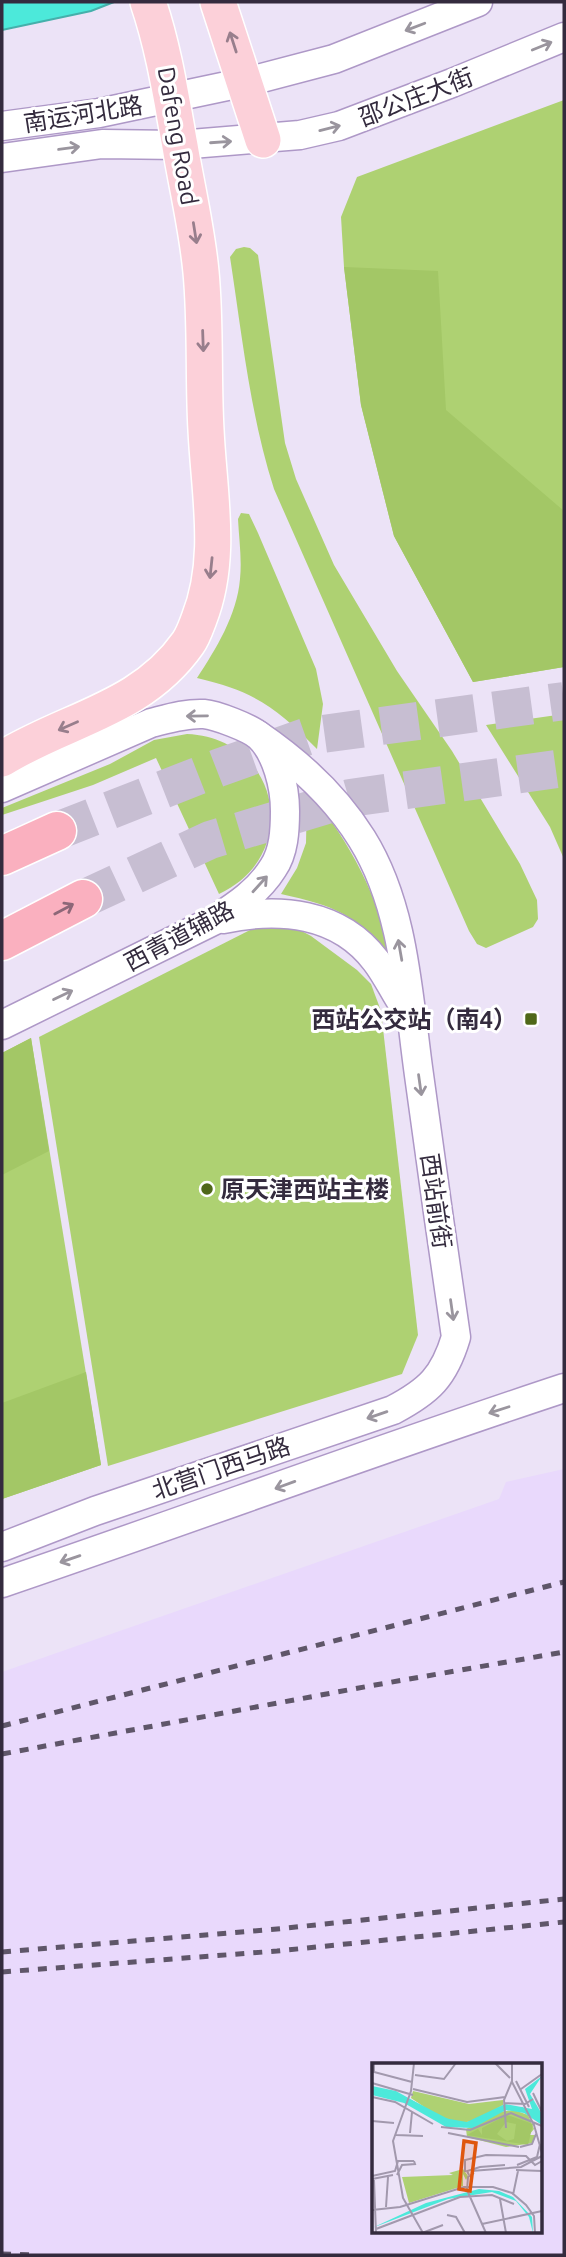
<svg xmlns="http://www.w3.org/2000/svg" width="566" height="2257" font-family="Ubuntu,'Noto Sans SC',sans-serif">
  <rect width="100%" height="100%" fill="#ece3f7"/>
  <path fill="#e9d9fc" fill-rule="evenodd" d="M 564,1469 L 564,2255 L 2,2255 L 2,1672 L 499,1499 L 506,1482 ZM 374,2064 L 540,2064 L 540,2231 L 374,2231 Z"/>
  <g fill="#aed172">
    <polygon points="564,100 564,667 473,682 394,536 361,405 344,267 341,217 357,177"/>
    <path d="M 244,247 L 250,248 L 258,255 L 285,443 L 296,479 L 334,565 L 397,671 L 452,751 L 520,864 L 537,900 L 538,919 L 533,927 L 486,948 L 477,944 L 469,931 L 274,489 C 250,414 242,335 230,257 L 236,249 Z"/>
    <path d="M 241,513 L 249,514 L 258,533 L 316,669 L 323,704 L 317,749 C 277,708 254,691 197,678 C 216,649 237,615 240,579 C 242,559 239,539 238,519 Z"/>
    <polygon points="564,714 564,859 550,827 486,725"/>
    <path d="M 187,734 C 280,738 303,855 219,894 L 156,758 L 93,785 L 2,815 L 2,808 L 110,764 L 154,740 Z"/>
    <path d="M 309,795 L 312,795 C 350,844 379,895 390,957 C 355,913 334,906 281,894 L 297,868 L 306,843 L 307,798 Z"/>
    <polygon points="277,925 296,928 311,936 357,970 371,984 381,1011 418,1335 402,1374 108,1466 39,1037 254,928"/>
    <polygon points="31,1038 101,1465 2,1499 2,1053"/>
  </g>
  <g fill="#a3c766">
    <polygon points="344,267 438,271 446,410 564,511 564,667 473,682 394,536 361,405"/>
    <polygon points="31,1038 49,1151 2,1175 2,1053"/>
    <polygon points="86,1372 101,1465 2,1499 2,1403"/>
  </g>
  <polygon fill="#4ce9da" stroke="#45b0ab" stroke-width="2" points="2,2 114,2 91,11 2,30"/>
  <g fill="none" stroke-linecap="round" stroke-linejoin="round">
    <g stroke="#c7bed2" stroke-width="38" stroke-dasharray="38 19" stroke-linecap="butt">
      <polyline points="57,831 218,768 308,736 564,701"/>
      <polyline points="83,899 210,840 350,798 564,768"/>
    </g>
    <g stroke="#ae98c7" stroke-width="31">
      <g id="minor">
        <polyline points="2,126 99,113 246,82 334,59 478,2"/>
        <polyline points="2,158 102,144 179,145 300,135 339,126 452,83 564,37"/>
        <path d="M 2,788 L 151,723 C 167,719 186,713 204,714 C 216,715 250,728 259,736 C 277,753 285,787 285,811 C 285,830 284,852 273,868 C 258,892 236,906 213,921 L 2,1025"/>
        <path d="M 223,919 C 279,907 339,912 376,961 C 386,974 393,989 402,1003"/>
        <path d="M 2,1547 L 95,1511 L 393,1410 C 429,1391 444,1377 456,1337 C 443,1250 431,1162 419,1075 C 408,997 405,908 362,839 C 336,797 299,763 258,735"/>
        <path d="M 2,1583 C 190,1519 376,1450 564,1388"/>
      </g>
    </g>
    <g stroke="#fff" stroke-width="38">
      <g id="major">
        <polyline points="218,2 263,140"/>
        <path d="M 2,759 C 66,719 141,710 188,643 C 193,636 196,627 199,619 C 223,558 209,494 206,430 C 203,378 206,324 201,272 C 197,229 187,188 180,146 C 171,97 164,49 148,2"/>
      </g>
    </g>
    <g stroke="#fff" stroke-width="41">
      <g id="highway">
        <polyline points="2,856 57,831"/>
        <polyline points="2,941 83,899"/>
      </g>
    </g>
    <use href="#minor" stroke="#fff" stroke-width="28"/>
    <use href="#major" stroke="#fcd0d9" stroke-width="35"/>
    <use href="#highway" stroke="#fab0bf" stroke-width="38"/>
    <g stroke="#5f5669" stroke-width="5" stroke-dasharray="9 9" stroke-linecap="butt">
      <polyline points="2,1726 564,1582"/>
      <polyline points="2,1754 375,1685 564,1652"/>
      <polyline points="2,1952 277,1929 564,1899"/>
      <polyline points="2,1972 277,1951 564,1922"/>
      <polyline points="2,2254 36,2255"/>
    </g>
  </g>
  <defs><path id="oneway-shaft" d="M-6 0H5M1.5-3L5.5 0L1.5 3" fill="none" stroke-width="1.6" stroke-linecap="round" stroke-linejoin="round" transform="scale(1.75)"/></defs>
  <g stroke="#9a959e">
    <use href="#oneway-shaft" transform="translate(415 27) rotate(159)"/>
    <use href="#oneway-shaft" transform="translate(542 46) rotate(-22)"/>
    <use href="#oneway-shaft" transform="translate(330 128) rotate(-14)"/>
    <use href="#oneway-shaft" transform="translate(221 142) rotate(-4)"/>
    <use href="#oneway-shaft" transform="translate(69 148) rotate(-8)"/>
    <use href="#oneway-shaft" transform="translate(197 716) rotate(179)"/>
    <use href="#oneway-shaft" transform="translate(260 884) rotate(-48)"/>
    <use href="#oneway-shaft" transform="translate(400 950) rotate(-100)"/>
    <use href="#oneway-shaft" transform="translate(63 995) rotate(-26)"/>
    <use href="#oneway-shaft" transform="translate(420 1085) rotate(82)"/>
    <use href="#oneway-shaft" transform="translate(452 1310) rotate(82)"/>
    <use href="#oneway-shaft" transform="translate(499 1410) rotate(162)"/>
    <use href="#oneway-shaft" transform="translate(377 1415) rotate(161)"/>
    <use href="#oneway-shaft" transform="translate(285 1485) rotate(160)"/>
    <use href="#oneway-shaft" transform="translate(70 1559) rotate(161)"/>
  </g>
  <g stroke="#987e8c">
    <use href="#oneway-shaft" transform="translate(233 42) rotate(-108)"/>
    <use href="#oneway-shaft" transform="translate(195 233) rotate(81)"/>
    <use href="#oneway-shaft" transform="translate(203 341) rotate(88)"/>
    <use href="#oneway-shaft" transform="translate(211 568) rotate(96)"/>
    <use href="#oneway-shaft" transform="translate(68 726) rotate(156)"/>
  </g>
  <use stroke="#8d6778" href="#oneway-shaft" transform="translate(64 909) rotate(-28)"/>
  <g fill="#4f6819" stroke="#fff" stroke-width="2.5">
    <rect x="524" y="1012" width="14" height="14" rx="3.5"/>
    <circle cx="207" cy="1189" r="7"/>
  </g>
  <g text-anchor="middle" dominant-baseline="central" stroke-width="6" stroke-linejoin="round" paint-order="stroke">
    <g font-size="24" fill="#342b3e" stroke="#fff">
      <text transform="translate(416 97) rotate(-21)">邵公庄大街</text>
      <text transform="translate(83 114) rotate(-9)">南运河北路</text>
      <text transform="translate(178 136) rotate(80)">Dafeng Road</text>
      <text transform="translate(179 936) rotate(-28)">西青道辅路</text>
      <text transform="translate(436 1201) rotate(82)">西站前街</text>
      <text transform="translate(221 1468) rotate(-19)">北营门西马路</text>
    </g>
    <g font-size="24" font-weight="bold" fill="#342b3e" stroke="#fff" text-anchor="end">
      <text x="517" y="1019">西站公交站（南4）</text>
      <text x="221" y="1189" text-anchor="start">原天津西站主楼</text>
    </g>
  </g>
  <g transform="translate(372 2063)">
    <rect width="170" height="170" fill="#ece3f7"/>
    <path d="M 41,28 L 97,41 L 131,37 L 131,42 L 102,58 L 87,60 L 67,54 L 39,35 ZM 142,47 L 156,52 L 162,66 L 157,72 L 163,72 L 161,80 L 134,84 L 95,74 L 94,66 L 126,49 ZM 91,106 L 96,113 L 94,117 L 91,111 L 91,123 L 37,140 L 30,114 L 81,112 L 77,110 Z" fill="#aed172"/>
    <path d="M 135,52 L 161,61 L 156,82 L 95,72 L 106,66 L 110,72 L 110,65 ZM 134,59 L 144,61 L 142,76 L 135,78 L 125,71 Z" fill="#a3c766" fill-rule="evenodd"/>
    <path d="M 170,13 L 158,31 L 170,51 L 170,62 L 152,50 L 134,47 L 101,65 L 74,64 L 32,40 L 0,32 L 0,23 L 24,28 L 72,55 L 95,59 L 133,41 L 160,46 L 153,26 ZM 107,126 L 127,128 L 141,134 L 160,154 L 161,170 L 157,154 L 144,138 L 120,129 L 76,136 L 0,165 L 54,140 Z" fill="#4ce9da"/>
    <path fill="none" stroke="#4ce9da" stroke-width="3.5" d="M 0,26 L 33,36M 38,38 L 86,63M 91,63 L 130,45 L 151,46"/>
    <path fill="none" stroke="#a299ad" stroke-width="2" d="M 2,0 L 2,9 L 40,19M 42,0 L 39,28 L 21,78 L 31,135 L 51,170M 123,0 L 138,15M 140,0 L 140,19 L 162,62 L 170,90M 43,12 L 72,16 L 84,0M 144,18 L 157,44M 0,20 L 41,32M 41,26 L 95,39 L 133,34M 149,26 L 170,11M 161,30 L 170,49M 0,34 L 23,39 L 61,61M 132,40 L 153,41 L 161,36M 0,58 L 22,60M 69,64 L 98,67 L 139,50 L 170,63M 134,65 L 132,37 L 140,18M 38,70 L 40,49M 76,70 L 147,84M 24,72 L 51,73M 148,84 L 160,81 L 164,71M 145,102 L 165,94 L 168,81M 144,107 L 170,108M 99,108 L 149,104 L 170,93M 93,109 L 93,97 L 114,92 L 154,93 L 163,102 L 170,98M 102,110 L 96,114 L 95,127 L 114,170M 25,112 L 30,102 L 43,101 L 42,98M 97,112 L 95,108 L 108,104 L 133,102M 0,113 L 23,108 L 26,98 L 42,98M 0,116 L 21,112M 2,117 L 4,170M 141,132 L 146,108M 128,136 L 134,170M 14,144 L 16,114M 0,147 L 28,144 L 92,124 L 121,124 L 140,130 L 154,142 L 162,153 L 163,170M 75,152 L 84,154 L 93,170M 110,161 L 170,148M 4,166 L 88,134 L 120,132 L 142,141M 50,170 L 71,162"/>
    <path fill="#df570e" fill-opacity="0.15" stroke="#df570e" stroke-width="3.5" d="M 92,78 L 104,80 L 98,128 L 87,126 Z"/>
    <rect width="170" height="170" fill="none" stroke="#342b3e" stroke-width="3.5"/>
  </g>
  <rect width="566" height="2257" fill="none" stroke="#342b3e" stroke-width="7"/>
</svg>
